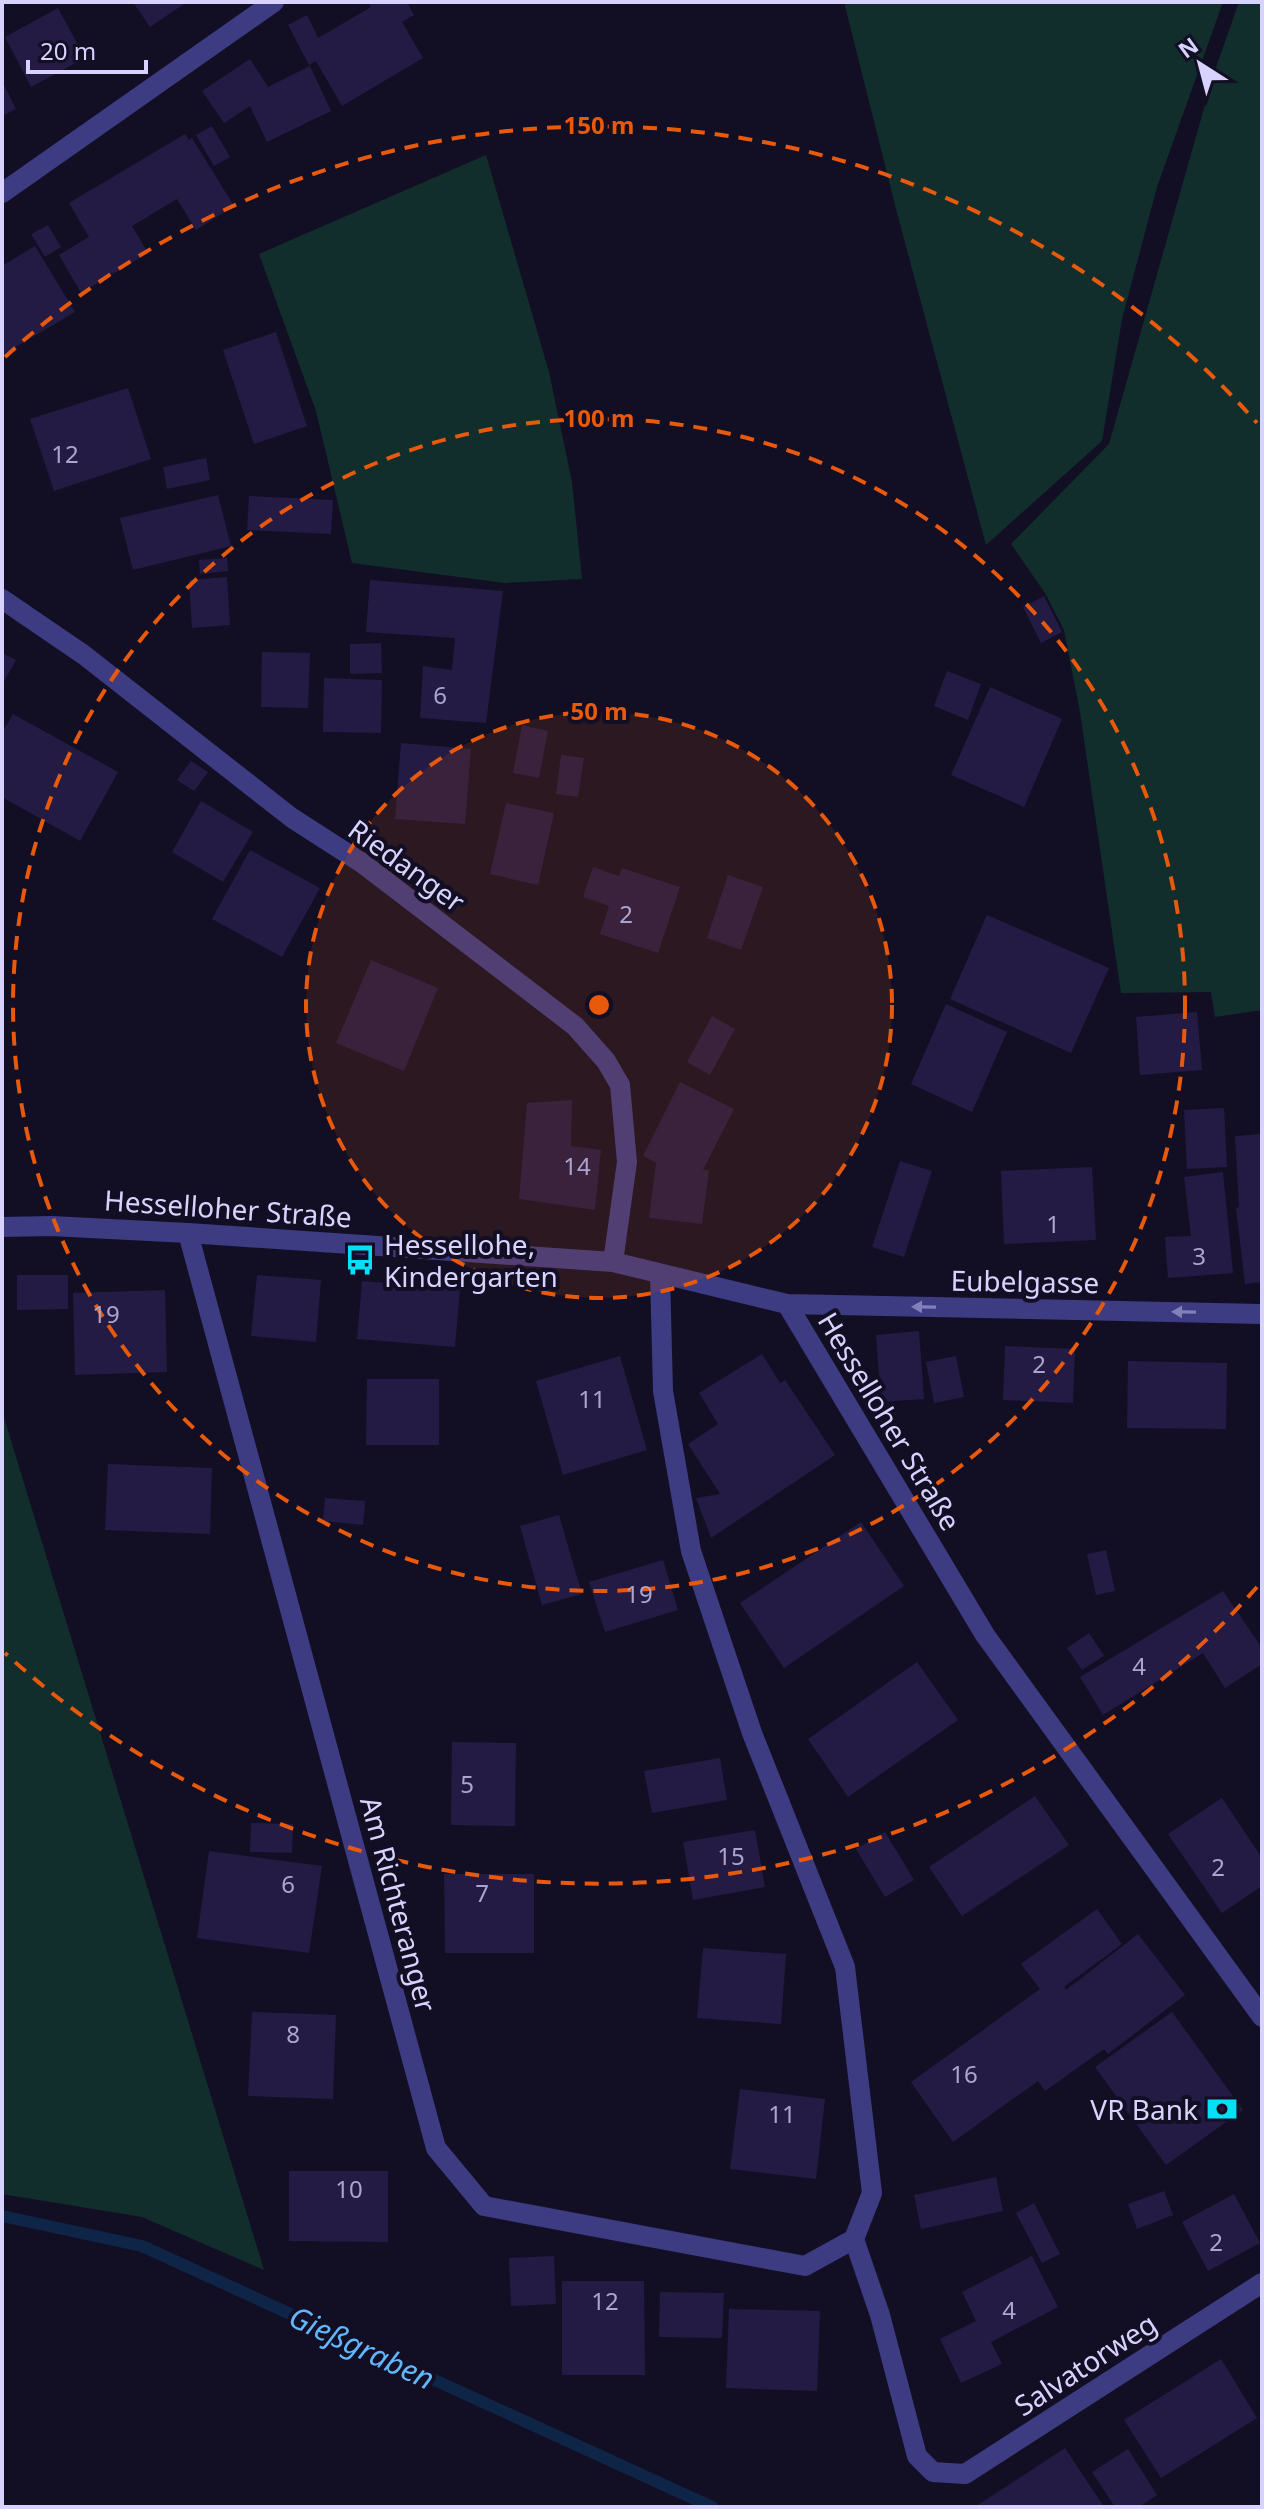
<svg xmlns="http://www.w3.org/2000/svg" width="1264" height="2509" font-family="'Noto Sans',sans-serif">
  <rect width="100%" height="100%" fill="#120f24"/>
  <g fill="#122e2c">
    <polygon points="844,2 1223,2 1157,187 1122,319 1102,441 986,545 896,209"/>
    <polygon points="1239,2 1262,2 1262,1010 1215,1017 1211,992 1121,993 1080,712 1064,630 1045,593 1011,544 1109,444 1214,73"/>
    <polygon points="486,155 549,372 572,482 582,579 505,583 352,563 316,411 259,254"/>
    <polygon points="2,1411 264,2270 142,2217 2,2194"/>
  </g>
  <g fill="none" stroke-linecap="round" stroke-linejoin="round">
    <polyline stroke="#0f2548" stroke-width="12" points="2,2216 142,2246 712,2507"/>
  </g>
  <g fill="#231b44">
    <polygon points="133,2 187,2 150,27"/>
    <polygon points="368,2 407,2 414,15 402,22 423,58 342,106 316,61 309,65 288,25 307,15 318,38 371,7"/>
    <polygon points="58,8 85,58 31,87 5,37"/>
    <polygon points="250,59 268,87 310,66 331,111 267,142 250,106 224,123 202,91"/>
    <polygon points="2,81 16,109 2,116"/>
    <polygon points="212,126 230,157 214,166 196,135"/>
    <polygon points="185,134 189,140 192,138 234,206 196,230 177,199 132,226 148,253 81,293 59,255 89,237 69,203"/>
    <polygon points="48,225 61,247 45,257 31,234"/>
    <polygon points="35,246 75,312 4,354 2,350 2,266"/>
    <polygon points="276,332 307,426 254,444 223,350"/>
    <polygon points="128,388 151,459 54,491 30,419"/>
    <polygon points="206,458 210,480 167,489 163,467"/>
    <polygon points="218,495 231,546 133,570 120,518"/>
    <polygon points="249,496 333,500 331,534 247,530"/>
    <polygon points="227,558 228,571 200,574 199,560"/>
    <polygon points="227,577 230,625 192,628 189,580"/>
    <polygon points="370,580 503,591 486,723 420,718 423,666 452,670 455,638 366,632"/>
    <polygon points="1044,596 1062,632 1041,643 1023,607"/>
    <polygon points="381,643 382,673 350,674 350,644"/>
    <polygon points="262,652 310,653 308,708 261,707"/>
    <polygon points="2,653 16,660 2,685"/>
    <polygon points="947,671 981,684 968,720 934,706"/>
    <polygon points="324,678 382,680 381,733 323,732"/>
    <polygon points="990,687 1062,719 1024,807 951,775"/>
    <polygon points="13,714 118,772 80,841 2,797 2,733"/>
    <polygon points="522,725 548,731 539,778 513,773"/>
    <polygon points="401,743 471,749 465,824 395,819"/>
    <polygon points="561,755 584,758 578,797 556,794"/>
    <polygon points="191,761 208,772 194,791 177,780"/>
    <polygon points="201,801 253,832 223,882 172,852"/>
    <polygon points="506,803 554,813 538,885 490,874"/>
    <polygon points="250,850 320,888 282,957 212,919"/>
    <polygon points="593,867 619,876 622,868 680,887 658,953 600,934 609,906 583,897"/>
    <polygon points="728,875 763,887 741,950 707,938"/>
    <polygon points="987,915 1109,968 1071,1053 950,999"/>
    <polygon points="371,960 438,988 404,1071 336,1043"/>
    <polygon points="946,1004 1007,1032 972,1112 911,1084"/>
    <polygon points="1197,1012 1202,1070 1140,1075 1136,1017"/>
    <polygon points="712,1016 735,1029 710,1075 687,1062"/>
    <polygon points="680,1082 734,1109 703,1170 709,1170 702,1224 649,1218 656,1163 643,1156"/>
    <polygon points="572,1100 571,1146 601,1150 595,1210 519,1199 527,1103"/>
    <polygon points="1224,1108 1227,1167 1187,1169 1184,1110"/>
    <polygon points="1262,1134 1262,1282 1245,1284 1236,1208 1239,1207 1235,1136"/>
    <polygon points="900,1161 932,1171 904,1257 872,1247"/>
    <polygon points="1092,1167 1096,1240 1004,1244 1001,1171"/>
    <polygon points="1223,1172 1233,1273 1168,1278 1165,1237 1191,1236 1184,1177"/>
    <polygon points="17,1275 68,1275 68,1309 17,1310"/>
    <polygon points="257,1275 321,1280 316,1342 251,1336"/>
    <polygon points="362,1281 460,1289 455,1347 357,1339"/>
    <polygon points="165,1290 167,1372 75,1375 73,1293"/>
    <polygon points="919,1331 924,1399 881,1402 876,1335"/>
    <polygon points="1005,1346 1075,1349 1073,1403 1003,1400"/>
    <polygon points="762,1354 780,1383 785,1380 835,1455 711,1538 696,1498 720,1494 688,1444 718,1424 699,1393"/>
    <polygon points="620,1356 647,1450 563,1475 536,1381"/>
    <polygon points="956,1356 964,1397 934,1403 926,1362"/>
    <polygon points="1128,1361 1227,1363 1226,1429 1127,1428"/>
    <polygon points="367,1379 439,1379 439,1445 366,1445"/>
    <polygon points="108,1464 212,1468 210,1534 105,1530"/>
    <polygon points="325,1498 365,1501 363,1525 323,1521"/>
    <polygon points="559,1515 582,1594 542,1605 520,1526"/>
    <polygon points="861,1522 904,1586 784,1668 740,1603"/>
    <polygon points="1106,1550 1115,1591 1096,1595 1087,1554"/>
    <polygon points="663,1560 678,1610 605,1632 589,1582"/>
    <polygon points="1223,1591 1262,1648 1262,1664 1225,1688 1203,1653 1103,1715 1080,1677"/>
    <polygon points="1089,1633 1104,1656 1082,1670 1067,1648"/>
    <polygon points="917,1662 958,1720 848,1797 808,1739"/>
    <polygon points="452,1742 516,1743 515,1826 451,1825"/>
    <polygon points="720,1758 727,1800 652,1813 644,1771"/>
    <polygon points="1035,1796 1069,1845 962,1916 929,1867"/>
    <polygon points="1222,1798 1262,1858 1262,1886 1222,1913 1168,1834"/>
    <polygon points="251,1823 293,1824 292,1853 250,1852"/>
    <polygon points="755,1830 765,1887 693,1900 683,1842"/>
    <polygon points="885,1832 914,1880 885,1897 856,1849"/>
    <polygon points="209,1851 322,1866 309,1953 197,1938"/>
    <polygon points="444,1874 534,1874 534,1953 445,1953"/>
    <polygon points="1097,1909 1122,1944 1064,1987 1066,1990 1138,1934 1185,1995 1108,2054 1104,2049 1045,2091 1038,2081 953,2142 911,2082 1040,1989 1021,1964"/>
    <polygon points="703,1948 786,1954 781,2024 697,2018"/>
    <polygon points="252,2012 336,2015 333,2099 248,2096"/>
    <polygon points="1172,2012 1243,2110 1166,2165 1095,2067"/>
    <polygon points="740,2089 825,2099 816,2179 730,2169"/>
    <polygon points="289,2171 388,2171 388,2242 289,2241"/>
    <polygon points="996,2177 1003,2211 921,2229 914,2195"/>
    <polygon points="1164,2191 1173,2215 1137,2229 1128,2204"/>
    <polygon points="1234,2194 1260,2243 1208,2271 1182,2222"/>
    <polygon points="1034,2203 1060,2254 1042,2263 1016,2213"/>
    <polygon points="554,2256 556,2304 511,2306 509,2258"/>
    <polygon points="1032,2256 1058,2307 991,2342 1002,2364 961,2383 940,2339 976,2321 962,2292"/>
    <polygon points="562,2281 644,2281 645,2375 562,2375"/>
    <polygon points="660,2292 724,2293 722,2338 659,2337"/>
    <polygon points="729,2309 820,2311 817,2391 726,2388"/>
    <polygon points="1221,2359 1257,2418 1161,2478 1124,2420"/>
    <polygon points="1065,2448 1104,2507 975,2507"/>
    <polygon points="1128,2449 1157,2495 1139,2507 1115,2507 1092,2472"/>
  </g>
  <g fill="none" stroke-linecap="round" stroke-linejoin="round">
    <g stroke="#3d3b82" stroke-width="20">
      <polyline points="2,193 274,2"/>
      <polyline points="2,599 84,655 292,818 362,863 575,1026 606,1061 620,1085 627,1162 613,1262"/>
      <polyline points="2,1227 51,1226 188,1233 613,1262 787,1304 1262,1314"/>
      <polyline points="188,1233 436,2148 484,2206 805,2266 854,2239 872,2193 845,1967 752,1733 691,1551 663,1391 660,1274"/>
      <polyline points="787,1304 985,1635 1262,2017"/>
      <polyline points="854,2239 880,2315 917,2456 933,2472 965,2474 1262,2283"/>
    </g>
  </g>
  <defs><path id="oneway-solid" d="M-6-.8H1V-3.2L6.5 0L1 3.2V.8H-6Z" transform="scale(2)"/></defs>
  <g fill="#827fba">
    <use href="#oneway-solid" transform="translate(924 1307) rotate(-179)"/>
    <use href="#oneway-solid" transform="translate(1184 1312) rotate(-179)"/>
  </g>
  <circle cx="599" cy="1005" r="293" fill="#e8590c" fill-opacity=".12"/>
  <g fill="none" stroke="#e8590c" stroke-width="4" stroke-dasharray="14 10">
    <circle cx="599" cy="1005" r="293"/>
    <circle cx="599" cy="1005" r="586"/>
    <path d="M1257 1587A879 879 0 0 1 5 1653M5 357A879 879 0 0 1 1257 423"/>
  </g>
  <defs>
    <g id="bus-bare" transform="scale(2.4)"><path d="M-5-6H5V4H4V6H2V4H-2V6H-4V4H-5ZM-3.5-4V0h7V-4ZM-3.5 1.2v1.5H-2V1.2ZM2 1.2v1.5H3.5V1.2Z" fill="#06e0f7" stroke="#120f24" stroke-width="2.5" paint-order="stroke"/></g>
    <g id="bank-bare" transform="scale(2.4)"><path d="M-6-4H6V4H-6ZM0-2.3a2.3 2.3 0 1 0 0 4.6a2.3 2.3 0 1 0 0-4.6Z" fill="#06e0f7" stroke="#120f24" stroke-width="2.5" paint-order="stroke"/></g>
  </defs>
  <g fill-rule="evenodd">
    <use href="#bus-bare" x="360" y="1260"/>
    <use href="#bank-bare" x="1222" y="2109"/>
  </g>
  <g text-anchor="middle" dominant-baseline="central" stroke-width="8" stroke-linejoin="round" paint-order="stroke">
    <g font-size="24" fill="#aaa5d0">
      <text x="65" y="453">12</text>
      <text x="440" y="694">6</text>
      <text x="626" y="913">2</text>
      <text x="577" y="1165">14</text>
      <text x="1053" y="1223">1</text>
      <text x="1199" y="1255">3</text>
      <text x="106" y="1313">19</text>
      <text x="1039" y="1363">2</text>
      <text x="592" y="1398">11</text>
      <text x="639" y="1593">19</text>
      <text x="1139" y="1665">4</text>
      <text x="467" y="1783">5</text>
      <text x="731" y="1855">15</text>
      <text x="1218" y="1866">2</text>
      <text x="288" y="1883">6</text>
      <text x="482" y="1892">7</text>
      <text x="293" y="2033">8</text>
      <text x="964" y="2073">16</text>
      <text x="782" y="2113">11</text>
      <text x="349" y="2188">10</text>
      <text x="1216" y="2241">2</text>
      <text x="605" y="2300">12</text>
      <text x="1009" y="2309">4</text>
    </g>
    <g font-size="28" fill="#d7d3fe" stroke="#120f24">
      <text transform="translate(407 865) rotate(36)">Riedanger</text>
      <text transform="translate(228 1208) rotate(4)">Hesselloher Straße</text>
      <text transform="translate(1025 1281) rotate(1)">Eubelgasse</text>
      <text transform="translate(890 1421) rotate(59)">Hesselloher Straße</text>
      <text transform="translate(399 1904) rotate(75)">Am Richteranger</text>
      <text transform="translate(1085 2364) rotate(-33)">Salvatorweg</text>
    </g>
    <g font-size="28" fill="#d7d3fe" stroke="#120f24" text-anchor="start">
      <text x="384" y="1244">Hessellohe,<tspan x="384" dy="32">Kindergarten</tspan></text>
      <text x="1198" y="2109" text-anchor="end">VR Bank</text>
    </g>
    <g font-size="30" font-style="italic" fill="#63b6fb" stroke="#120f24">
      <text transform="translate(362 2347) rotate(25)">Gießgraben</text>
    </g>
  </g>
  <circle cx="599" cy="1005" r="12" fill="#e8590c" stroke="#120f24" stroke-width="4"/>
  <g font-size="24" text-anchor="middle" font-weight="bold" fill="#e8590c" stroke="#120f24" stroke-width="8" stroke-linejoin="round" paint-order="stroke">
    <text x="599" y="134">150 m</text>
    <text x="599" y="427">100 m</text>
    <text x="599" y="720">50 m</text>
  </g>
  <rect width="1264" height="2509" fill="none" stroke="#d7d3fe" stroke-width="8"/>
  <g transform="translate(1200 64) rotate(324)" stroke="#120f24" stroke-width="6" paint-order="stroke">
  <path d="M0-6L14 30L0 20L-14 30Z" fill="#d7d3fe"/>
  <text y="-12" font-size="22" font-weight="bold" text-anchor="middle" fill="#d7d3fe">N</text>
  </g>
  <path d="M28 60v12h118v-12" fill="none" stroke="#d7d3fe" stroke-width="4"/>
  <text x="40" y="60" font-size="24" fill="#d7d3fe" stroke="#120f24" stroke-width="6" paint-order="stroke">20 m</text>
</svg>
